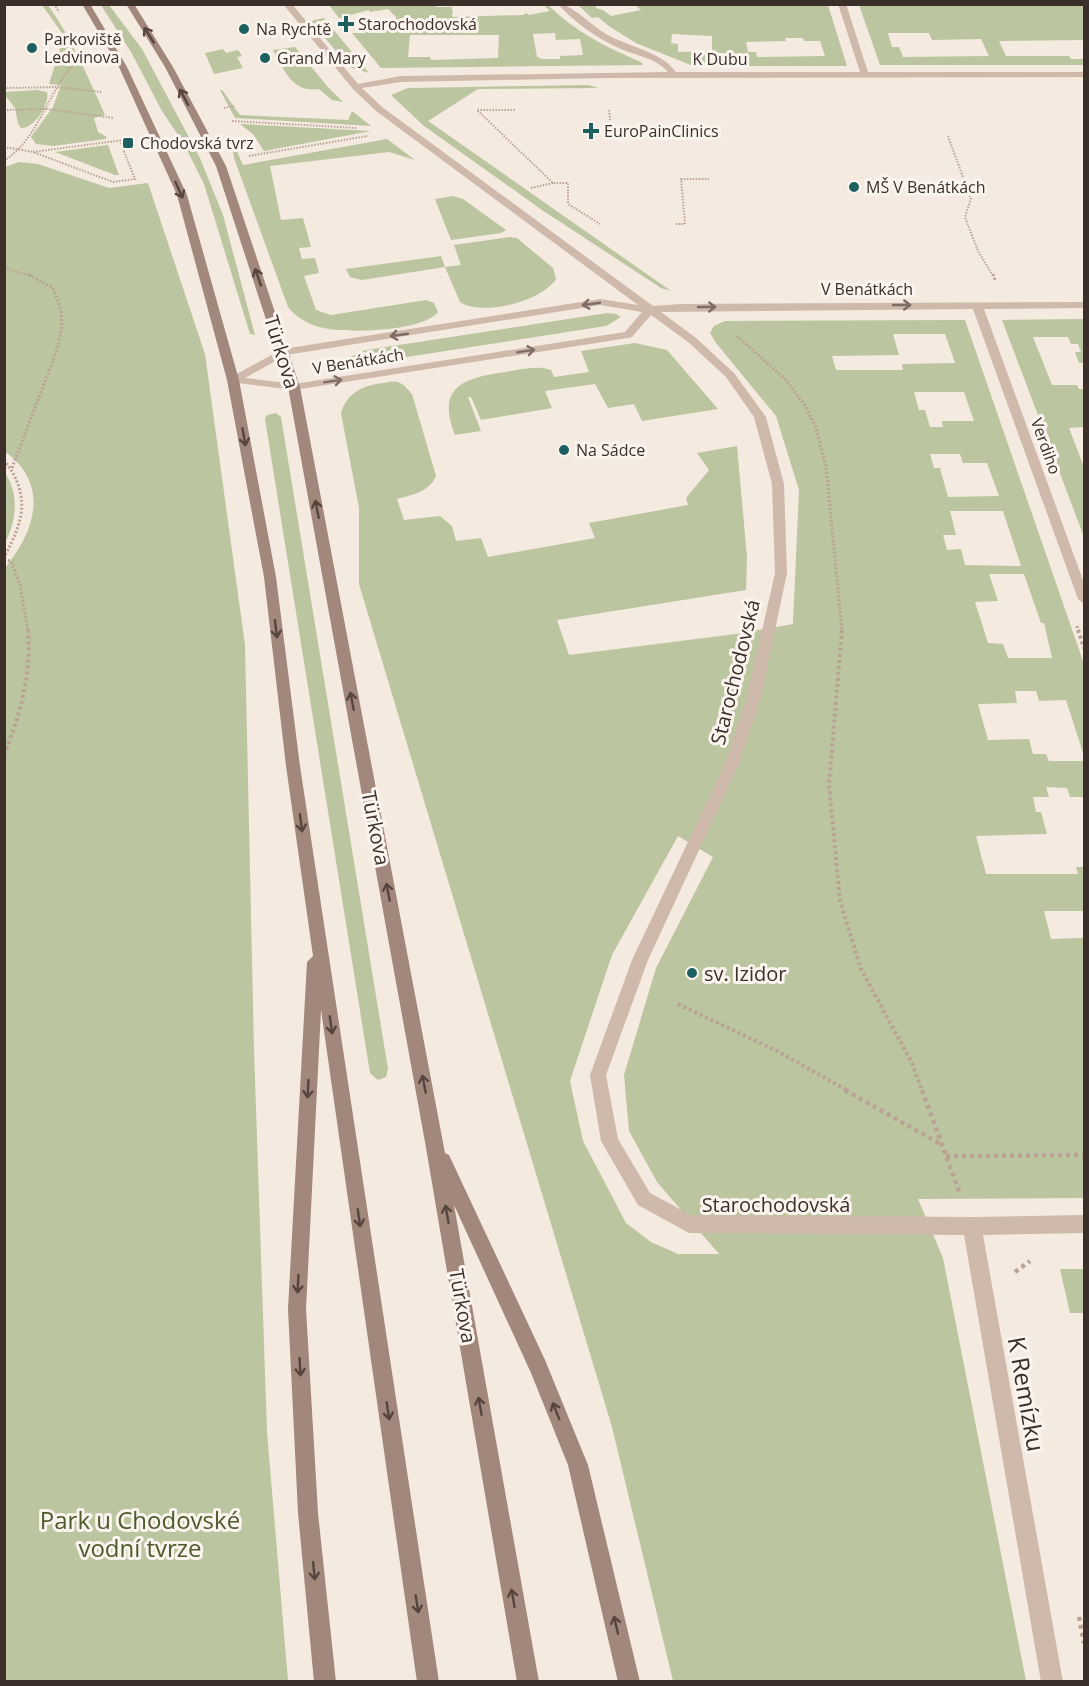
<svg xmlns="http://www.w3.org/2000/svg" width="1089" height="1686" font-family="'Open Sans',sans-serif">
  <rect width="100%" height="100%" fill="#f5eae0"/>
  <g fill="#bbc59f" fill-rule="evenodd">
    <path d="M 42,5 L 48,5 C 72,39 88,77 105,115 L 94,118 L 98,132 L 107,137 L 105,139 L 53,146 L 36,144 L 31,137 L 53,107 L 61,85 L 49,84 L 64,36 Z"/>
    <polygon points="101,5 109,5 142,49 200,158 223,215 255,335 250,334 204,184 184,144 162,111 131,52"/>
    <path d="M 329,5 L 436,5 L 436,7 L 452,7 L 453,14 L 451,15 L 453,17 L 523,15 L 526,13 L 529,15 L 550,11 L 544,5 L 548,5 C 574,31 607,48 641,62 L 643,65 L 381,68 L 352,33 L 363,33 L 393,25 L 388,20 L 397,18 L 388,9 L 370,12 L 369,10 L 339,18 ZM 555,33 L 556,40 L 580,39 L 583,55 L 560,56 L 560,59 L 542,59 L 537,57 L 533,34 ZM 410,35 L 499,35 L 498,58 L 431,60 L 430,57 L 408,57 Z"/>
    <path d="M 578,5 L 595,5 L 596,8 L 603,10 L 611,16 L 641,10 L 635,5 L 828,5 L 847,66 L 693,66 L 636,43 L 610,27 L 598,17 L 592,18 ZM 672,34 L 712,36 L 712,51 L 678,52 L 678,44 L 671,43 ZM 785,38 L 803,38 L 804,41 L 820,41 L 825,56 L 757,57 L 756,52 L 748,52 L 746,42 L 786,41 Z"/>
    <path d="M 859,5 L 1084,5 L 1084,40 L 999,41 L 1006,56 L 1069,56 L 1071,59 L 1084,59 L 1084,56 L 1084,65 L 880,65 ZM 888,33 L 929,33 L 932,40 L 981,39 L 989,56 L 903,57 L 899,47 L 892,47 Z"/>
    <polygon points="324,18 369,73 349,67 311,21"/>
    <path d="M 295,47 L 327,86 L 343,102 L 332,100 L 319,89 C 292,93 285,71 273,50 Z"/>
    <polygon points="223,49 226,53 238,50 242,56 237,57 243,68 214,74 205,53"/>
    <polygon points="588,85 599,88 478,89 428,121 671,291 661,288 542,210 424,126 391,95 408,88"/>
    <path d="M 37,90 L 47,92 C 50,104 34,129 21,128 L 18,124 L 15,108 L 5,95 L 5,92 Z"/>
    <polygon points="220,90 222,90 240,115 348,120 352,111 371,126 235,118"/>
    <polygon points="240,124 371,131 264,151 253,134"/>
    <path d="M 231,138 L 243,165 L 387,139 L 415,160 L 389,152 L 270,166 L 281,220 L 303,218 L 311,247 L 299,248 L 302,259 L 315,258 L 319,273 L 304,276 L 316,310 L 331,315 L 426,300 L 434,303 L 438,312 C 422,332 344,334 319,327 C 306,323 296,317 288,307 L 234,158 Z"/>
    <polygon points="108,145 119,175 115,175 55,152"/>
    <path d="M 19,162 L 38,164 L 109,188 L 148,183 L 205,354 L 245,645 L 254,1050 L 267,1432 L 288,1681 L 5,1681 L 4,569 C 35,532 51,484 4,451 L 5,167 Z"/>
    <polygon points="453,196 463,199 506,230 501,233 451,240 435,199"/>
    <path d="M 510,237 L 517,238 L 553,268 L 556,279 C 542,301 483,317 460,302 L 445,267 L 362,280 L 350,277 L 346,269 L 441,256 L 445,267 L 461,265 L 454,245 Z"/>
    <polygon points="607,313 616,314 621,317 606,326 394,359 327,367 366,350"/>
    <polygon points="1084,319 1084,363 1079,363 1075,352 1081,352 1078,344 1071,344 1068,337 1033,337 1052,385 1077,385 1079,389 1084,389 1084,427 1069,428 1084,467 1084,537 1002,320"/>
    <path d="M 965,320 L 1084,664 L 1084,756 L 1066,700 L 1039,701 L 1036,691 L 1015,691 L 1017,703 L 978,704 L 988,740 L 1029,739 L 1033,754 L 1046,754 L 1049,761 L 1084,761 L 1084,797 L 1070,797 L 1067,788 L 1046,787 L 1049,797 L 1033,797 L 1036,812 L 1041,812 L 1047,834 L 976,836 L 986,874 L 1078,874 L 1076,867 L 1084,867 L 1084,911 L 1044,911 L 1051,939 L 1084,938 L 1084,1198 L 918,1199 L 943,1258 L 1026,1681 L 673,1681 L 612,1427 L 359,584 L 359,508 L 341,413 C 347,393 363,385 384,383 C 388,382 394,381 398,382 C 404,384 408,390 412,394 L 436,476 C 429,492 412,495 397,499 L 404,520 L 440,516 L 452,526 L 456,541 L 481,538 L 488,557 L 595,538 L 589,523 L 688,505 L 686,498 L 709,470 L 697,453 L 737,446 L 747,557 L 746,590 L 557,620 L 569,655 L 736,634 L 793,624 L 799,490 L 776,416 L 716,343 L 710,333 L 714,326 L 725,321 ZM 893,334 L 945,334 L 955,363 L 902,364 L 903,370 L 836,370 L 832,356 L 899,355 ZM 914,392 L 964,392 L 974,421 L 942,421 L 943,427 L 930,427 L 925,410 L 919,410 ZM 930,454 L 960,454 L 963,463 L 987,463 L 999,496 L 948,497 L 940,468 L 934,468 ZM 950,511 L 1003,511 L 1021,566 L 965,565 L 961,549 L 947,550 L 943,535 L 956,535 ZM 989,574 L 1024,574 L 1041,623 L 1044,623 L 1052,658 L 1008,658 L 1003,644 L 988,643 L 975,602 L 998,601 ZM 678,836 L 713,857 L 656,968 L 624,1075 L 629,1131 L 657,1182 L 719,1254 L 678,1254 L 651,1242 L 626,1223 L 583,1141 L 570,1081 L 612,955 Z"/>
    <path d="M 635,343 L 667,350 L 718,409 L 642,421 L 634,404 L 608,408 L 595,384 L 545,391 L 552,408 L 481,420 L 471,397 L 468,397 L 481,431 L 455,435 C 436,387 463,378 505,372 C 520,370 536,365 551,370 L 554,377 L 589,372 L 581,351 Z"/>
    <polygon points="276,413 281,417 388,1069 386,1077 378,1080 370,1073 265,419 267,415"/>
    <path d="M 5,473 C 19,494 17,520 5,543 Z"/>
    <polygon points="1060,1269 1084,1269 1084,1313 1070,1313"/>
  </g>
  <g fill="none" stroke-linecap="round" stroke-linejoin="round">
    <g stroke="#baa395" stroke-width="2" stroke-dasharray="1.5 1.5" stroke-linecap="butt">
      <polyline points="54,4 59,12"/>
      <polyline points="4,88 57,87 102,92"/>
      <polyline points="224,108 234,106"/>
      <polyline points="4,110 47,109 114,118"/>
      <polyline points="515,110 477,110 553,183 568,183 568,204 600,224"/>
      <polyline points="609,110 610,120"/>
      <polyline points="232,121 357,128"/>
      <polyline points="948,136 971,199 965,217 978,251 993,276"/>
      <polygon points="123,140 121,144 135,179 113,182 33,152"/>
      <polyline points="4,147 33,152"/>
      <polyline points="249,156 368,136"/>
      <path d="M 4,161 C 33,141 40,115 58,86 C 65,74 74,63 82,51"/>
      <polyline points="531,188 553,183"/>
      <polyline points="676,224 685,224 681,179 709,179"/>
      <polyline points="4,268 32,276"/>
    </g>
    <g stroke="#baa395" stroke-width="3" stroke-dasharray="2 2" stroke-linecap="butt">
      <polyline points="993,274 995,280"/>
      <polyline points="737,336 786,380 806,407 816,428 826,466 842,631"/>
      <path d="M 4,460 C 31,495 24,521 4,557"/>
      <polyline points="12,468 57,350 62,326 61,309 53,288 27,274"/>
      <polyline points="4,560 11,561 20,585 28,631"/>
      <polyline points="1077,626 1079,631"/>
    </g>
    <g stroke="#baa395" stroke-width="4" stroke-dasharray="3 3" stroke-linecap="butt">
      <polyline points="842,630 829,784 840,901 861,969 912,1063 922,1091"/>
      <polyline points="1078,630 1084,648"/>
      <path d="M 4,755 C 20,715 32,673 28,630"/>
      <polyline points="678,1004 777,1051 848,1091"/>
    </g>
    <g stroke="#baa395" stroke-width="4.5" stroke-dasharray="4 4" stroke-linecap="butt">
      <polyline points="845,1090 942,1145"/>
      <polyline points="922,1090 960,1194"/>
      <polyline points="946,1156 1084,1155"/>
      <polyline points="1015,1272 1030,1261"/>
      <polyline points="1079,1617 1084,1643"/>
    </g>
    <path fill="#ceb9ab" fill-rule="evenodd" d="M 283,4 L 292,4 L 358,84 L 401,76 L 668,72 C 656,58 637,56 621,49 C 598,39 575,23 558,4 C 572,4 592,26 606,34 C 628,47 661,51 676,72 L 860,72 L 838,4 L 846,4 L 868,72 L 1084,72 L 1084,77 L 606,78 L 401,82 L 362,88 L 382,107 L 653,306 L 682,304 L 1084,302 L 1084,308 L 984,309 L 1084,583 L 1084,604 L 1078,599 L 973,309 L 661,312 L 696,338 L 734,373 L 766,417 L 784,484 L 787,573 L 760,701 L 738,766 L 648,960 L 606,1075 L 618,1139 L 650,1193 L 691,1215 L 972,1217 L 1084,1215 L 1084,1233 L 983,1235 L 1063,1682 L 1041,1682 L 964,1235 L 689,1233 L 638,1205 L 601,1141 L 590,1075 L 632,960 L 724,766 L 746,701 L 775,573 L 772,484 L 754,417 L 726,377 L 688,342 L 651,315 L 632,337 L 628,338 L 294,390 L 229,382 L 229,378 L 283,349 L 600,299 L 638,305 L 376,111 L 353,89 ZM 600,305 L 642,312 L 625,332 L 294,384 L 245,378 L 286,355 Z"/>
    <g fill="#a2877c" fill-rule="evenodd">
      <polygon points="82,4 90,4 127,67 187,195 239,380 276,577 300,766 439,1682 417,1682 321,1010 306,1309 318,1513 336,1682 314,1682 298,1513 288,1309 307,962 313,956 286,766 264,577 227,380 177,195 119,67"/>
      <polygon points="126,4 134,4 173,67 226,166 300,387 445,1153 449,1155 545,1360 588,1465 640,1682 618,1682 568,1465 531,1373 454,1205 539,1682 517,1682 425,1142 288,387 216,166 165,67"/>
    </g>
  </g>
  <defs><path id="oneway-shaft" d="M-6 0H5M1.5-3L5.5 0L1.5 3" fill="none" stroke-width="1.6" stroke-linecap="round" stroke-linejoin="round" transform="scale(1.5)"/></defs>
  <g stroke="#56453e">
    <use href="#oneway-shaft" transform="translate(149 35) rotate(-122)"/>
    <use href="#oneway-shaft" transform="translate(184 97) rotate(-118)"/>
    <use href="#oneway-shaft" transform="translate(179 190) rotate(66)"/>
    <use href="#oneway-shaft" transform="translate(258 277) rotate(-109)"/>
    <use href="#oneway-shaft" transform="translate(244 437) rotate(80)"/>
    <use href="#oneway-shaft" transform="translate(317 509) rotate(-101)"/>
    <use href="#oneway-shaft" transform="translate(276 629) rotate(83)"/>
    <use href="#oneway-shaft" transform="translate(352 701) rotate(-101)"/>
    <use href="#oneway-shaft" transform="translate(301 823) rotate(82)"/>
    <use href="#oneway-shaft" transform="translate(388 892) rotate(-101)"/>
    <use href="#oneway-shaft" transform="translate(331 1025) rotate(82)"/>
    <use href="#oneway-shaft" transform="translate(424 1084) rotate(-101)"/>
    <use href="#oneway-shaft" transform="translate(308 1089) rotate(93)"/>
    <use href="#oneway-shaft" transform="translate(447 1214) rotate(-100)"/>
    <use href="#oneway-shaft" transform="translate(359 1218) rotate(82)"/>
    <use href="#oneway-shaft" transform="translate(298 1284) rotate(93)"/>
    <use href="#oneway-shaft" transform="translate(300 1367) rotate(87)"/>
    <use href="#oneway-shaft" transform="translate(480 1406) rotate(-100)"/>
    <use href="#oneway-shaft" transform="translate(388 1411) rotate(81)"/>
    <use href="#oneway-shaft" transform="translate(556 1411) rotate(-112)"/>
    <use href="#oneway-shaft" transform="translate(314 1571) rotate(84)"/>
    <use href="#oneway-shaft" transform="translate(513 1598) rotate(-100)"/>
    <use href="#oneway-shaft" transform="translate(417 1604) rotate(81)"/>
    <use href="#oneway-shaft" transform="translate(616 1625) rotate(-103)"/>
  </g>
  <g stroke="#7e6d64">
    <use href="#oneway-shaft" transform="translate(591 304) rotate(172)"/>
    <use href="#oneway-shaft" transform="translate(902 305)"/>
    <use href="#oneway-shaft" transform="translate(707 307)"/>
    <use href="#oneway-shaft" transform="translate(399 335) rotate(172)"/>
    <use href="#oneway-shaft" transform="translate(526 351) rotate(-9)"/>
    <use href="#oneway-shaft" transform="translate(333 381) rotate(-9)"/>
  </g>
  <g fill="#1d6060" stroke="#fbf4ee" stroke-width="2">
    <path d="M343 15h6v6h6v6h-6v6h-6v-6h-6v-6h6z"/>
    <circle cx="244" cy="29" r="6"/>
    <circle cx="32" cy="48" r="6"/>
    <circle cx="265" cy="58" r="6"/>
    <path d="M588 122h6v6h6v6h-6v6h-6v-6h-6v-6h6z"/>
    <rect x="122" y="137" width="12" height="12" rx="3"/>
    <circle cx="854" cy="187" r="6"/>
    <circle cx="564" cy="450" r="6"/>
    <circle cx="692" cy="973" r="6"/>
  </g>
  <g text-anchor="middle" dominant-baseline="central" stroke-width="6" stroke-linejoin="round" paint-order="stroke">
    <g font-size="16" fill="#3c2f2a" stroke="#fbf4ee" text-anchor="start">
      <text x="358" y="24">Starochodovská</text>
      <text x="256" y="29">Na Rychtě</text>
      <text x="44" y="39">Parkoviště<tspan x="44" dy="18">Ledvinova</tspan></text>
      <text x="277" y="58">Grand Mary</text>
      <text x="604" y="131">EuroPainClinics</text>
      <text x="140" y="143">Chodovská tvrz</text>
      <text x="866" y="187">MŠ V Benátkách</text>
      <text x="576" y="450">Na Sádce</text>
    </g>
    <g font-size="16" fill="#3c2f2a" stroke="#fbf4ee">
      <text x="720" y="59">K Dubu</text>
      <text x="867" y="289">V Benátkách</text>
      <text transform="translate(358 361) rotate(-9)">V Benátkách</text>
      <text transform="translate(1046 446) rotate(70)">Verdiho</text>
    </g>
    <g font-size="20" fill="#3c2f2a" stroke="#fbf4ee">
      <text transform="translate(282 352) rotate(73)">Türkova</text>
      <text transform="translate(735 672) rotate(-76)">Starochodovská</text>
      <text transform="translate(376 828) rotate(79)">Türkova</text>
      <text x="776" y="1204">Starochodovská</text>
      <text transform="translate(463 1306) rotate(80)">Türkova</text>
    </g>
    <g font-size="20" fill="#3c2f2a" stroke="#fbf4ee" text-anchor="start">
      <text x="704" y="973">sv. Izidor</text>
    </g>
    <g font-size="24" fill="#3c2f2a" stroke="#fbf4ee">
      <text transform="translate(1027 1394) rotate(80)">K Remízku</text>
    </g>
    <g font-size="24" fill="#4d5b2c" stroke="#fbf4ee">
      <text x="140" y="1519">Park u Chodovské<tspan x="140" dy="28">vodní tvrze</tspan></text>
    </g>
  </g>
  <rect width="1089" height="1686" fill="none" stroke="#3c2f2a" stroke-width="12"/>
</svg>
